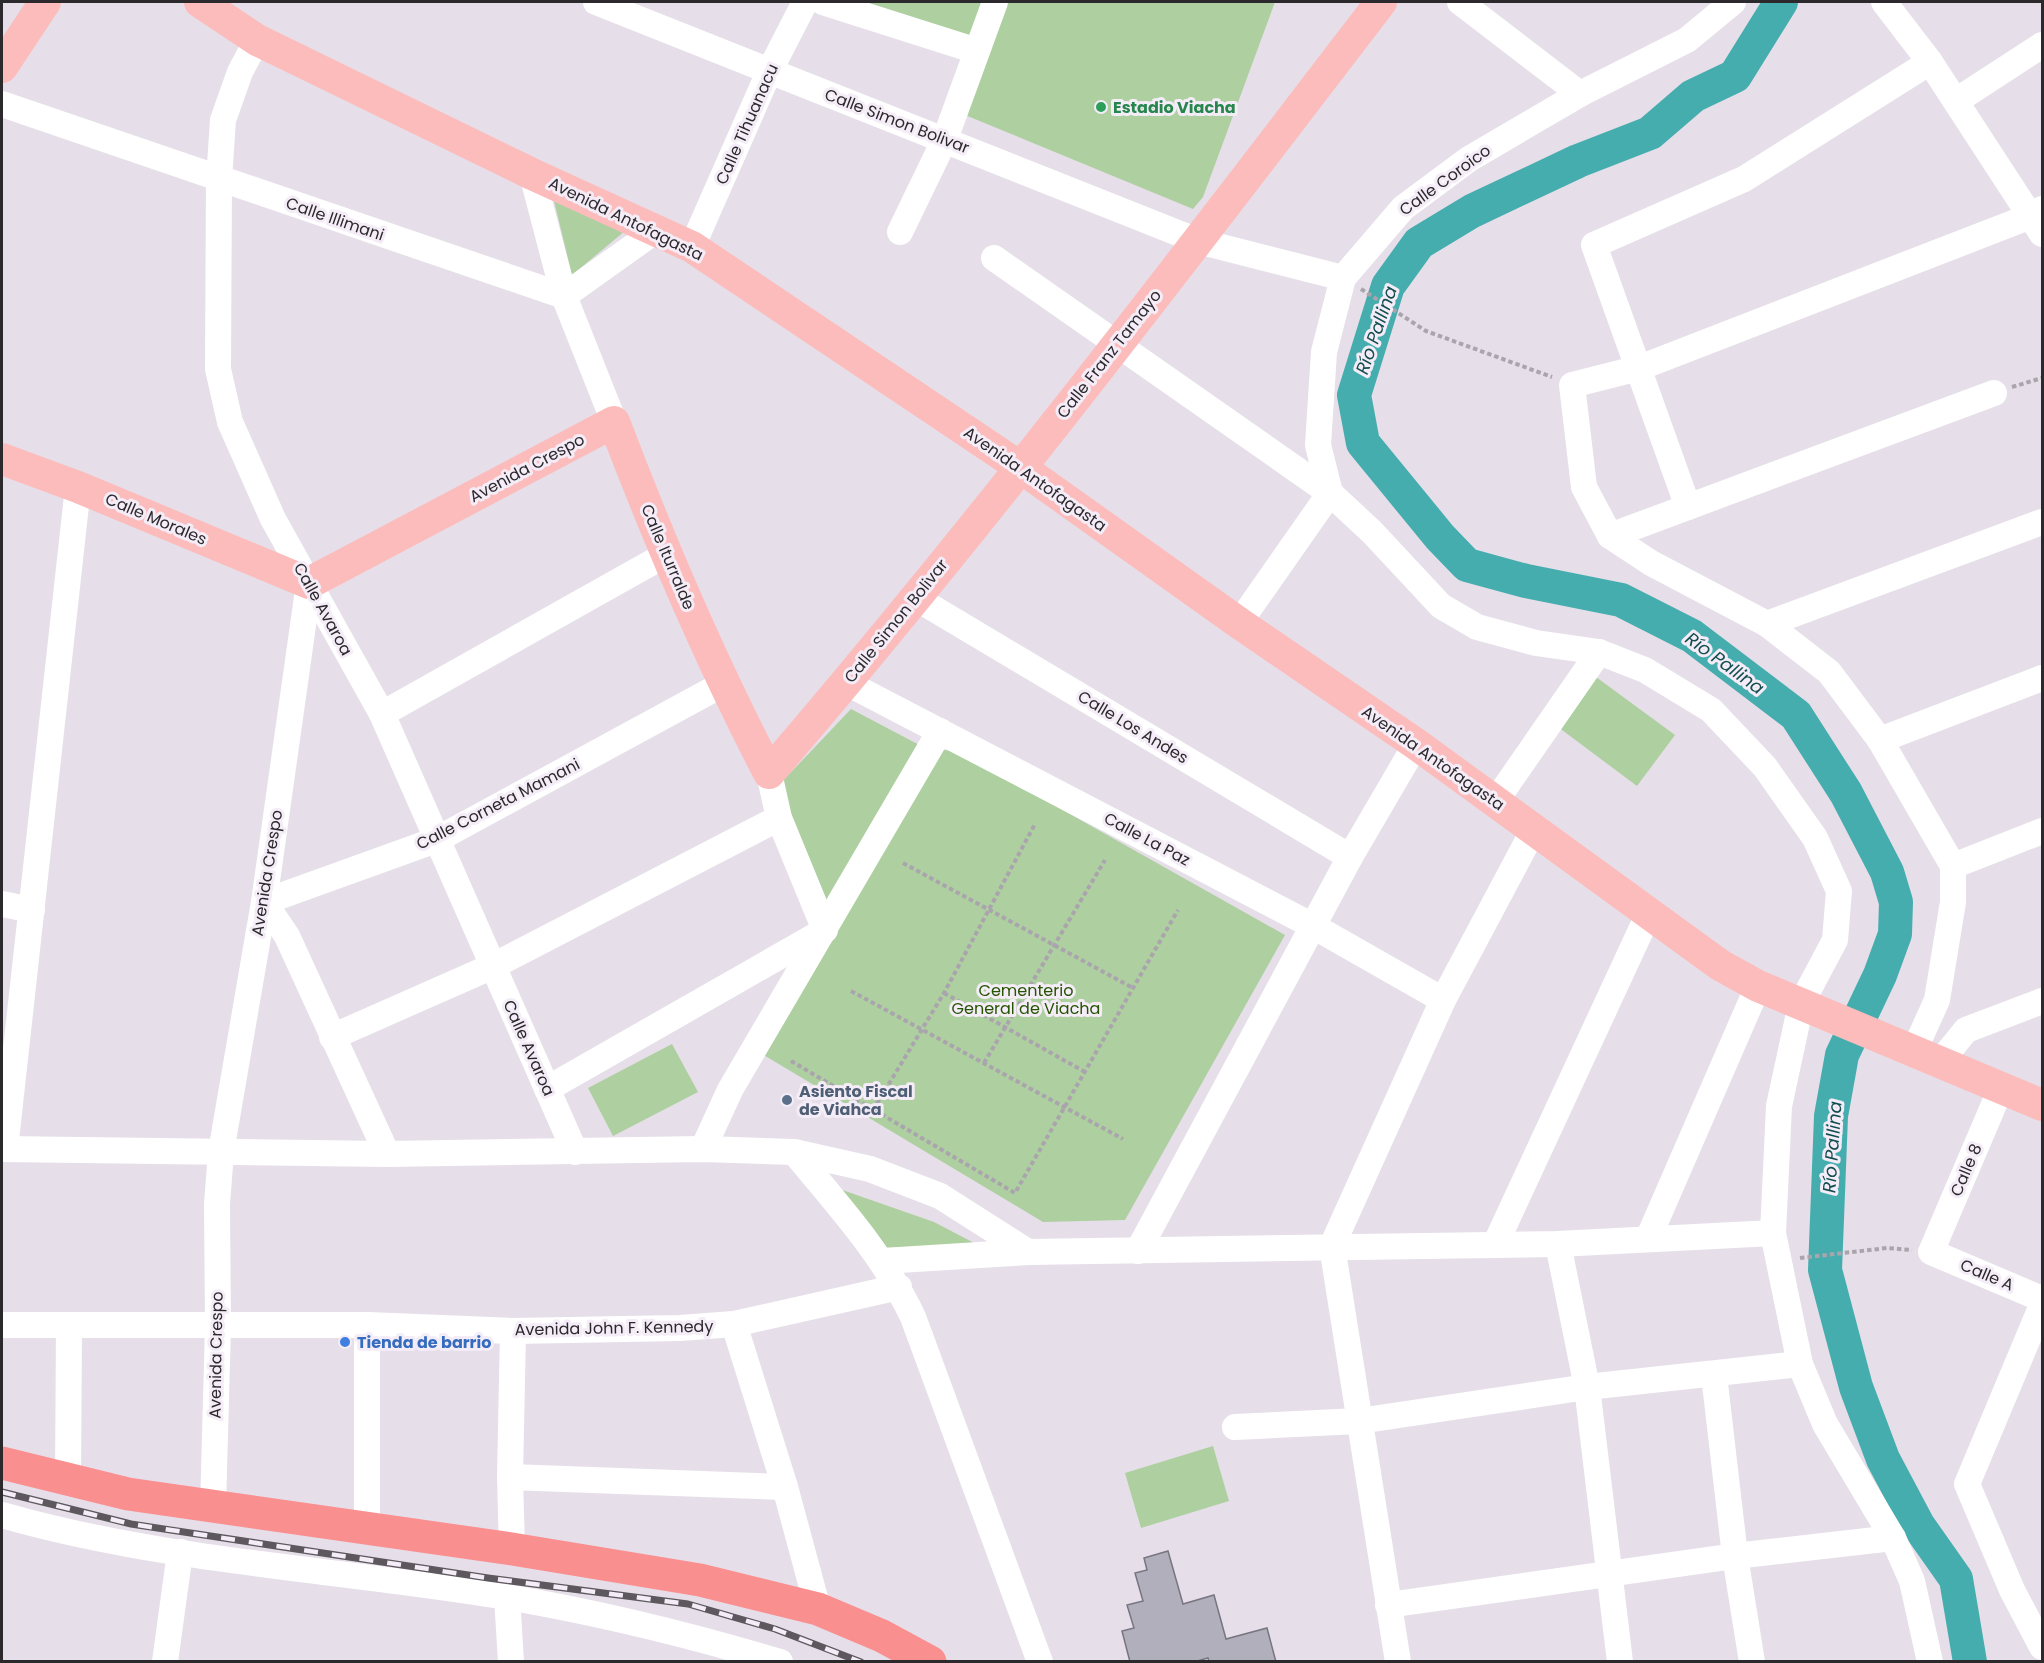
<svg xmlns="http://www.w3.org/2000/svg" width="2044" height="1663" font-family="Poppins,sans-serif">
  <rect width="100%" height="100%" fill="#e6dfe9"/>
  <g fill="#aecfa0">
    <polygon points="861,2 984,2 970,41"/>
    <polygon points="1003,2 1275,2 1203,197 1193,209 965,115"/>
    <polygon points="554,201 625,231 572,275"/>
    <polygon points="1596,677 1675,735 1637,786 1558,727"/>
    <polygon points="851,709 927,749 827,903 777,787"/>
    <polygon points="942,750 958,751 1285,935 1125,1220 1043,1222 762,1054"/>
    <polygon points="672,1044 698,1092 613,1136 588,1088"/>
    <polygon points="828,1185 934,1222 978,1245 879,1248"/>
    <polygon points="1213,1446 1229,1501 1141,1528 1125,1473"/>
  </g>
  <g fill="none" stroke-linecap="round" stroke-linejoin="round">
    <polyline stroke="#46adaf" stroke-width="34" points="1781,2 1735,76 1693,96 1650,133 1578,161 1472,211 1419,243 1388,286 1354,395 1363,443 1440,537 1467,565 1526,581 1621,600 1692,636 1796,715 1846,793 1887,872 1896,902 1895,934 1880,975 1842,1055 1831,1116 1825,1270 1856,1387 1883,1459 1918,1525 1956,1579 1970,1662"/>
  </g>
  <polygon fill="#b1afbb" stroke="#777580" stroke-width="1.5" points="1168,1551 1183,1604 1214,1595 1226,1639 1267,1628 1276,1662 1209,1662 1208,1658 1194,1662 1130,1662 1122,1631 1134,1628 1127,1605 1143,1601 1135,1573 1147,1570 1144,1558"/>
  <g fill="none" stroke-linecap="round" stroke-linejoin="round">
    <g stroke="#aaa5ad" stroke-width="4" stroke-dasharray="4.5 3" stroke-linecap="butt">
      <polyline points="1361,289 1426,331 1552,377"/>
      <polyline points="2012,387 2042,378"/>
      <polyline points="903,863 1133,988"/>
      <polyline points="851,991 1123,1139"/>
      <polyline points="944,993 1085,1072"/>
      <polyline points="791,1061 1015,1193 1178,910"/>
      <polyline points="984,1063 1105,860"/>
      <polyline points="873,1110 944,993 1035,824"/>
      <polyline points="1800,1258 1887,1248 1912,1250"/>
    </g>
    <g stroke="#fff" stroke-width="26">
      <polyline points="596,2 1198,241 1343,278"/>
      <polyline points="823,2 977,51"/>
      <polyline points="1460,2 1580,94"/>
      <polyline points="1884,2 1930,62 2042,234"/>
      <polyline points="257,40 240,72 223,120 219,180 218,369 230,422 273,519 382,714 575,1152"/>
      <polyline points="1956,101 2042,45"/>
      <polyline points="2,104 564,296"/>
      <polyline points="532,174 564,296 614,422"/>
      <polyline points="900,232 945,139 995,2"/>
      <polyline points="692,247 769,72 805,2"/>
      <polyline points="994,258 1330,493 1372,532 1441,606 1477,627 1536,643 1599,652 1645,670 1711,710 1765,767 1815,838 1839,891 1835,940 1801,1004 1779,1106 1773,1233 1800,1364 1825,1424 1893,1538 1912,1581 1930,1662"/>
      <polyline points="564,296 655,231"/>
      <polyline points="1688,507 1594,245 1744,179 1930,62"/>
      <polyline points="1610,536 1994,393"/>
      <polyline points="916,598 1350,857"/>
      <polyline points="1239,623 1330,493 1318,445 1324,352 1343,278 1403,208 1469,159 1580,94 1687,40 1733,2"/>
      <polyline points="1767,624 2042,522"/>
      <polyline points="847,683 1313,926 1443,1000"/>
      <polyline points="382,714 665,555"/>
      <polyline points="1880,740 2042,678"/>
      <polyline points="769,773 779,818 825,930"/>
      <polyline points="1495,802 1599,652"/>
      <polyline points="1953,866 2042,831"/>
      <polyline points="2,904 32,910"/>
      <polyline points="332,1037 493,966 779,818"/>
      <polyline points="1914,1051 1937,1000 1953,902 1953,866 1880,740 1829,672 1767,624 1651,563 1610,536 1584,487 1572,385 1639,368 2031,216 2042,209"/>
      <polyline points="1940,1062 1966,1030 2042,1001"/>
      <polyline points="2001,1088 1931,1252 2042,1299"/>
      <polyline points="547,1089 822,932"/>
      <polyline points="2,1149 387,1154 703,1149 794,1152 870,1169 940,1196 1028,1252"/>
      <polyline points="5,1149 78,487"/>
      <polyline points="703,1149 730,1090 940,731"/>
      <path d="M 794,1152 C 838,1205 883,1254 913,1317 L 1040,1662"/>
      <polyline points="387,1154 287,936 264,902 436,840 723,684"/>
      <polyline points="1648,1239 1758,986"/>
      <polyline points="1558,1244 1587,1387 1620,1662"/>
      <polyline points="1495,1245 1648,915"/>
      <polyline points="1138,1251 1350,857 1416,744"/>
      <polyline points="883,1261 1028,1252 1558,1244 1773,1233"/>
      <polyline points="2042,1305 1967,1484 2012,1590 2042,1647"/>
      <polyline points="734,1324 785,1487 818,1609"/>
      <polyline points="2,1325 367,1325 513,1331 680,1328 734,1324 899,1287"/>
      <polyline points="367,1325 367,1528"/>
      <polyline points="1714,1375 1735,1556 1752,1662"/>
      <polyline points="1235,1427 1359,1421 1587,1387 1800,1364"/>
      <polyline points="510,1477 785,1487"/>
      <polyline points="68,1479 69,1325"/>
      <polyline points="213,1508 218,1326 217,1204 221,1152 264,902 309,583"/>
      <path d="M 2,1515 C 166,1562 339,1569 507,1597 C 600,1613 690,1635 780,1662"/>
      <polyline points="512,1549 510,1477 513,1331"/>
      <polyline points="507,1597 511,1662"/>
      <polyline points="1388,1605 1735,1556 1893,1538"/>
      <polyline points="165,1662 180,1552"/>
      <polyline points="1398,1662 1332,1246 1443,1000 1534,829"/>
    </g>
    <g stroke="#fcbcbc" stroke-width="32">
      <polyline points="200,2 257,40 532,174 692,247 1020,467 1239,623 1416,744 1720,965 1758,986 2042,1105"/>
      <polyline points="2,67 45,2"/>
      <path d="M 2,459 L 78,487 L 309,583 L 614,422 C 660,543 709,658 769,773 C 983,524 1182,262 1381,2"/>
    </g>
    <polyline stroke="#fa8f90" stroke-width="33" points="2,1463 128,1494 512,1549 700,1580 818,1609 882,1636 930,1662"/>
    <g stroke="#5c585e" stroke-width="7">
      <polyline id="rail" points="2,1492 131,1524 488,1578 688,1604 775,1629 861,1662"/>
    </g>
    <use href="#rail" stroke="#f4ecf7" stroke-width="4.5" stroke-dasharray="14" stroke-linecap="butt"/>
  </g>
  <circle fill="#2e9e5b" stroke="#f4ecf7" stroke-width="2" cx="1101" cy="107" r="6"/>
  <circle fill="#5c6f8a" stroke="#f4ecf7" stroke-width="2" cx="787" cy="1100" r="6"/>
  <circle fill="#3f7fe0" stroke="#f4ecf7" stroke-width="2" cx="345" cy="1342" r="6"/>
  <g text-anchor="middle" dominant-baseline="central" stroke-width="6" stroke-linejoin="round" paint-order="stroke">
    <g font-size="16" font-weight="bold" fill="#27864d" stroke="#f4ecf7" text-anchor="start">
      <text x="1113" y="107">Estadio Viacha</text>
    </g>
    <g font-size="16" fill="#2c292d" stroke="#f4ecf7">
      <text transform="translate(897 121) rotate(21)">Calle Simon Bolivar</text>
      <text transform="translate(747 124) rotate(-66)">Calle Tihuanacu</text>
      <text transform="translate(1445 180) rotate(-36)">Calle Coroico</text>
      <text transform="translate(335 219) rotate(19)">Calle Illimani</text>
      <text transform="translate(626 219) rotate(26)">Avenida Antofagasta</text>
      <text transform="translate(1109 354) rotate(-52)">Calle Franz Tamayo</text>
      <text transform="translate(527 468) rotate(-28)">Avenida Crespo</text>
      <text transform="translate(1035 479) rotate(35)">Avenida Antofagasta</text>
      <text transform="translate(156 519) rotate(23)">Calle Morales</text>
      <text transform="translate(668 557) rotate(67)">Calle Iturralde</text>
      <text transform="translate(323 609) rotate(61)">Calle Avaroa</text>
      <text transform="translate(896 621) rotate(-51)">Calle Simon Bolivar</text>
      <text transform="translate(1133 727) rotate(31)">Calle Los Andes</text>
      <text transform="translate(1433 758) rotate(35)">Avenida Antofagasta</text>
      <text transform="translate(498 804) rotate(-27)">Calle Corneta Mamani</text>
      <text transform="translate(1147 839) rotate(28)">Calle La Paz</text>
      <text transform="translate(267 873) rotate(-81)">Avenida Crespo</text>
      <text transform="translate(529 1048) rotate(66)">Calle Avaroa</text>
      <text transform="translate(1966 1170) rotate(-67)">Calle 8</text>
      <text transform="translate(1987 1275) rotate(23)">Calle A</text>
      <text transform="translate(614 1328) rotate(-1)">Avenida John F. Kennedy</text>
      <text transform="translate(216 1355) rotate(-89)">Avenida Crespo</text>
    </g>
    <g font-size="16" fill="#255400" stroke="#f4ecf7">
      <text x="1026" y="990">Cementerio<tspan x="1026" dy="18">General de Viacha</tspan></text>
    </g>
    <g font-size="16" font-weight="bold" fill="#4e5e75" stroke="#f4ecf7" text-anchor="start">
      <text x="799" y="1091">Asiento Fiscal<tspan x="799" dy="18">de Viahca</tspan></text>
    </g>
    <g font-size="16" font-weight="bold" fill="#366cbe" stroke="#f4ecf7" text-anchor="start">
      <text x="357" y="1342">Tienda de barrio</text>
    </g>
    <g font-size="18" font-style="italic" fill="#114e4f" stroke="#f4ecf7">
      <text transform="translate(1376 330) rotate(-71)">Río Pallina</text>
      <text transform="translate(1725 663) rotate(36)">Río Pallina</text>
      <text transform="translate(1832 1147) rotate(-86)">Río Pallina</text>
    </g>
  </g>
  <rect width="2044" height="1663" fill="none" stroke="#2c292d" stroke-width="6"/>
</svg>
